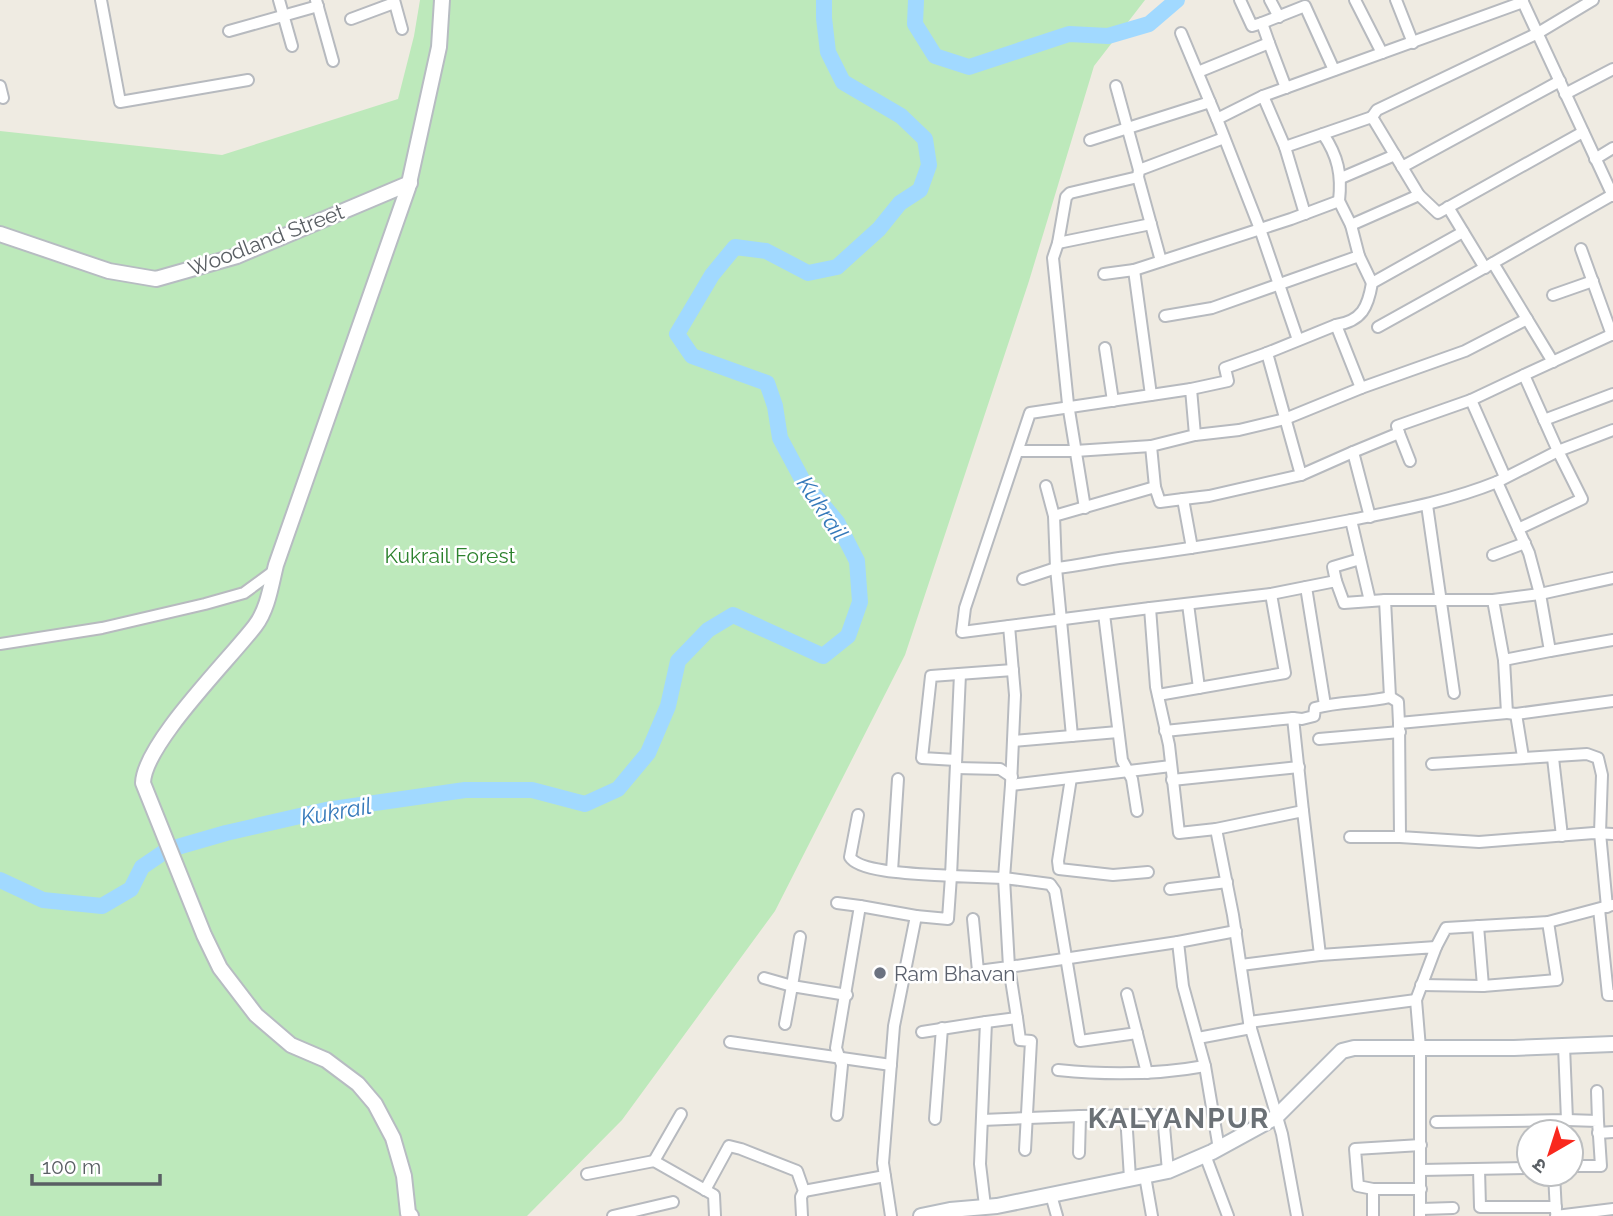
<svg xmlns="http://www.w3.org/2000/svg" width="1613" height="1216" font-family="Raleway,'Noto Sans Devanagari',sans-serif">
  <rect width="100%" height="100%" fill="#efebe2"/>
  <polygon fill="#bde9bb" points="420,0 1145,0 1094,66 1029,281 905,655 775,911 622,1120 527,1216 0,1216 0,131 222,155 398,99 414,36"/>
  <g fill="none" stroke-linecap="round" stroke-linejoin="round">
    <g stroke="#a1d9ff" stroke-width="16">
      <polyline points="916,0 915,24 935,56 969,67 1069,34 1108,36 1149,24 1177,0"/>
      <polyline points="0,880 43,900 102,906 131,889 142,867 167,850 226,833 326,810 465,790 532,790 585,804 618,789 648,753 668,706 678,661 708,630 733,615 823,656 848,636 860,602 857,561 837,522 803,481 780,438 775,406 767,383 692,356 677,334 712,275 735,247 766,251 808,273 837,267 879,229 900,203 920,190 929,165 925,139 901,116 843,82 828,52 824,18 824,0"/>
    </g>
    <g stroke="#b7babf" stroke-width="14">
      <g id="street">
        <polyline points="101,0 120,102 248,80"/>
        <polyline points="279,0 292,46"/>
        <polyline points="316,0 333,61"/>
        <polyline points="394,0 402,29"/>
        <polyline points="1240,0 1252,26 1262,23"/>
        <polyline points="1270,0 1279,17"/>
        <polyline points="1355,0 1382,53"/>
        <polyline points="1396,0 1413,43"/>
        <polyline points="1522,0 1613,196"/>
        <polyline points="351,19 394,3"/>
        <polyline points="229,31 318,6"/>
        <polyline points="1181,33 1217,119"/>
        <polyline points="1269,43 1262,23 1305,6 1334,70"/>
        <polyline points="1198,72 1269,43 1286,88"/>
        <polyline points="0,86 3,98"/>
        <polyline points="1116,86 1139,170"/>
        <polyline points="1565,94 1613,69"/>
        <polyline points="1263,96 1523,2"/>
        <polyline points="1372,117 1377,110 1538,33 1593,0"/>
        <path d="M 1323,134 C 1338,156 1342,175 1339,201"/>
        <polyline points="1090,140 1210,102"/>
        <polyline points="1285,147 1305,214"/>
        <polyline points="1595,159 1613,148"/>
        <polyline points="1402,167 1560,81"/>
        <polyline points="1341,178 1395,155"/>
        <polyline points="1448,207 1485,268"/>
        <polyline points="1058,243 1151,224"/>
        <polyline points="1581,249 1612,335"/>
        <polyline points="1359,256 1372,283"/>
        <polyline points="1161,261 1138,177 1139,170 1224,138"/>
        <polyline points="1104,274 1134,270"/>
        <polyline points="1553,295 1593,281"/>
        <polyline points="1165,316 1212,308 1359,256 1351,225"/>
        <path d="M 1336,325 C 1362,321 1368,307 1372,283 L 1463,232"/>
        <polyline points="1378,327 1493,263"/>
        <polyline points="1298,340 1260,229 1217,119 1263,96 1285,147 1372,117 1419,195"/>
        <polyline points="1105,348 1113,401"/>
        <polyline points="1553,362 1493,263 1612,195"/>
        <polyline points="1524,375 1613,334"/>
        <polyline points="1191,389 1228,381 1225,368 1267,353"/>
        <polyline points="1151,395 1191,389 1195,435 1151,446 1155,487"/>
        <polyline points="1471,400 1505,477"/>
        <polyline points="1544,420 1613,394"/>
        <polyline points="1399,433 1410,461"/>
        <polyline points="1195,435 1239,430 1285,419 1361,388"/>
        <polyline points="1019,451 1075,451 1151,446"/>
        <polyline points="1353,452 1301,475 1267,353 1336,325 1361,388 1465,351 1527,319"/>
        <polyline points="1046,486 1054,516"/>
        <polyline points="1183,499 1209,496 1301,475"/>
        <polyline points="1427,505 1454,693"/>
        <polyline points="1085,508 1068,404 1053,258 1058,243 1066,197 1070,193 1138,177"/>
        <polyline points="1370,517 1353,452 1399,433 1397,426 1471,400 1524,375 1558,451 1497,482"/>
        <polyline points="1518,529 1582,499 1558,451 1613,430"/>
        <path d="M 1192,548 L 1183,499 L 1160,502 L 1155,487 L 1054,516 L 1056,568 C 1077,566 1098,561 1119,558 C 1197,548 1274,535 1351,520"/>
        <polyline points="1493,555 1525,543"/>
        <polyline points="1613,578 1540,594 1493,600 1504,660 1507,713 1399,723 1400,837 1479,842 1594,833 1613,834"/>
        <polyline points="1023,579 1056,568 1072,736"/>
        <polyline points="1336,581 1333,567 1360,559"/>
        <polyline points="1306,587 1325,705"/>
        <polyline points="1385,600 1390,697 1398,702 1399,723"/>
        <path d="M 1370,601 L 1351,520 C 1401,510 1450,501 1497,482 L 1529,553 L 1540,594 L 1550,651 L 1504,660"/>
        <polyline points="1188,604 1199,688"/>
        <polyline points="1150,608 962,632 965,608 1030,413 1151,395 1134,270 1291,219 1339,201 1351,225 1419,195 1438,213 1583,132"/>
        <polyline points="1104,614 1122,760 1132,779 1137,811"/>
        <polyline points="0,644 102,628 205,604 244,593 274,571"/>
        <polyline points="1550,651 1613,640"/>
        <polyline points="1158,695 1285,673 1271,594"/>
        <polyline points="1507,713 1516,714 1613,701"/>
        <polyline points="1516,714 1523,757"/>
        <path d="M 1293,718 L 1302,719 L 1314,716 L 1315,708 C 1339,701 1365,703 1390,697"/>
        <polyline points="1165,731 1293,718 1303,811"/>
        <polyline points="1319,739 1400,732"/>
        <polyline points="1013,741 1118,732"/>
        <polyline points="1553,758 1562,836"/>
        <polyline points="956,760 922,758 931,676 1013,670"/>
        <polyline points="1432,764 1587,754 1598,758 1602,775 1600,833 1607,907"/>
        <polyline points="956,768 1000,769 1012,777"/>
        <polyline points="1071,778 1058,861 1059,869 1113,875 1148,872"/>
        <polyline points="1172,780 1299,767"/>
        <polyline points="1011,785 1171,766"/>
        <path d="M 858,815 L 850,857 C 860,874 930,874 951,876 L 960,674"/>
        <polyline points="1216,829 1179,833 1169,745 1156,687 1150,608 1271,594 1336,581 1344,603 1385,600 1493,600"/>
        <polyline points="1350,837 1400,837"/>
        <polyline points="892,871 898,779"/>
        <polyline points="1170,889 1227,882"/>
        <polyline points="837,903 860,906"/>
        <polyline points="1599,909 1608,995 1613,995"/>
        <polyline points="973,919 978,971 1009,967 1004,878 1050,884 1055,891 1080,1041 1137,1033"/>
        <polyline points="1478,926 1483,986"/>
        <polyline points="1436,947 1446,928 1548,922 1612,905"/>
        <polyline points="1241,965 1320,955"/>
        <polyline points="764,978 792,986 800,937"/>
        <polyline points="1421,985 1483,986 1557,980 1548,922"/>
        <polyline points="1127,994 1147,1073"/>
        <polyline points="1017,1018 1020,1040 1031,1041 1025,1150"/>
        <polyline points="986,1022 1017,1018 1009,967 1178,942"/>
        <polyline points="1249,1022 1416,1000"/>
        <polyline points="785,1024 792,986 847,995"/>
        <polyline points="922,1032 986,1022 980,1164 985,1206"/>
        <polyline points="1198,1038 1251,1028"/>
        <polyline points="730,1042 891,1065"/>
        <path d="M 1058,1070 C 1107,1075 1156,1075 1205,1066"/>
        <polyline points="1597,1091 1598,1121"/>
        <polyline points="837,1115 842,1065 836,1048 860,906 916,916"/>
        <polyline points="1126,1115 1130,1178"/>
        <polyline points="935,1119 942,1028"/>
        <polyline points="982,1120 1080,1116 1163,1115 1168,1171"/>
        <polyline points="1567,1120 1598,1121 1601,1166 1571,1166"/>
        <polyline points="1436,1122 1567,1120 1564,1046"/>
        <polyline points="1598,1133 1613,1132"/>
        <polyline points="1219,1149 1205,1066 1183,986 1178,942 1236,931"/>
        <polyline points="1079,1153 1080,1116"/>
        <polyline points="1205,1155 1228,1216"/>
        <polyline points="654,1161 681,1114"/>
        <polyline points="1479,1169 1480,1207 1556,1207"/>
        <polyline points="1421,1170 1529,1168"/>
        <polyline points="587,1174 654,1161 714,1195 715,1216"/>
        <polyline points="1554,1174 1556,1212"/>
        <polyline points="1145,1176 1152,1216"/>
        <polyline points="1373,1189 1358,1186 1355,1149 1421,1145"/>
        <polyline points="705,1190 729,1146 741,1149 797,1171 804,1191 801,1197 802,1216"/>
        <polyline points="804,1191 885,1176"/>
        <polyline points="1051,1195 1057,1216"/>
        <polyline points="1421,1209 1453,1208"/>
        <polyline points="613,1216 673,1202"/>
        <polyline points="891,1216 883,1163 894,1026 916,916 948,919 951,876 1004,878 1011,785 1015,695 1009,626"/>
        <polyline points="1297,1216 1282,1134 1249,1022 1233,915 1216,829 1303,811 1320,955 1436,947 1416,1000 1420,1048 1420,1216"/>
        <polyline points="1373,1216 1373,1189 1421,1189"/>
        <polyline points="1556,1216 1613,1209"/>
      </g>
    </g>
    <g stroke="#b7bcc2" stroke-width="18">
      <g id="secondary">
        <polyline points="0,234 109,271 156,279 237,256 410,183"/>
        <path d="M 411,1216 L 408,1213 L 404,1176 L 393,1138 L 375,1104 L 358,1084 L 326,1060 L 291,1045 L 256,1015 L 220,968 L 204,935 L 143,783 C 144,744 229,660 255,626 C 268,609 271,585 276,565 L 408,188 L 439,47 L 442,0"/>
        <polyline points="921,1216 950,1210 997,1206 1168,1171 1212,1152 1276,1117 1342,1051 1354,1048 1514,1048 1613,1044"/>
      </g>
    </g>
    <use href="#street" stroke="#fff" stroke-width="10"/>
    <use href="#secondary" stroke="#fff" stroke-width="14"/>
  </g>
  <circle fill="#6b7280" stroke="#fff" stroke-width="2.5" cx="880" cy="973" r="7"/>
  <g text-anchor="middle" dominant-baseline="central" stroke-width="5" stroke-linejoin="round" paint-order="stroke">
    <g font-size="21" fill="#5a5f64" stroke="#fff">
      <text transform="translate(266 240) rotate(-21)">Woodland Street</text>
    </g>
    <g font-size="21" fill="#2c822d" stroke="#fff">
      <text x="450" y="555">Kukrail Forest</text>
    </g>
    <g font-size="21" fill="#5b616d" stroke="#fff" text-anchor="start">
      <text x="894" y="973">Ram Bhavan</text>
    </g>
    <g font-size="23" font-style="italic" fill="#3579ba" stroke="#fff">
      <text transform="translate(823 508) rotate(56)">Kukrail</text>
      <text transform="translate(336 811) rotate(-10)">Kukrail</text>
    </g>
    <g font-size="28" font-weight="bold" letter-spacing="2" fill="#6b7176" stroke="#fff">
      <text x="1179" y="1118">KALYANPUR</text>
    </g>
  </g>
  <g transform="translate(1550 1153) rotate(219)"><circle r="33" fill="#ffffff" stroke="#bdbfc1" stroke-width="2"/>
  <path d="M0-5L12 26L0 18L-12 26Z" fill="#f9281d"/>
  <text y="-10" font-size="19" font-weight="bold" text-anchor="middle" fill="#5a5f64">उ</text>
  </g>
  <path d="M32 1174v10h128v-10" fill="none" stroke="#5a5f64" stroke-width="3.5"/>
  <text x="42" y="1174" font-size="21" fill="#5a5f64" stroke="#ffffff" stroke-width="5" paint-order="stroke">100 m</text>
</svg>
